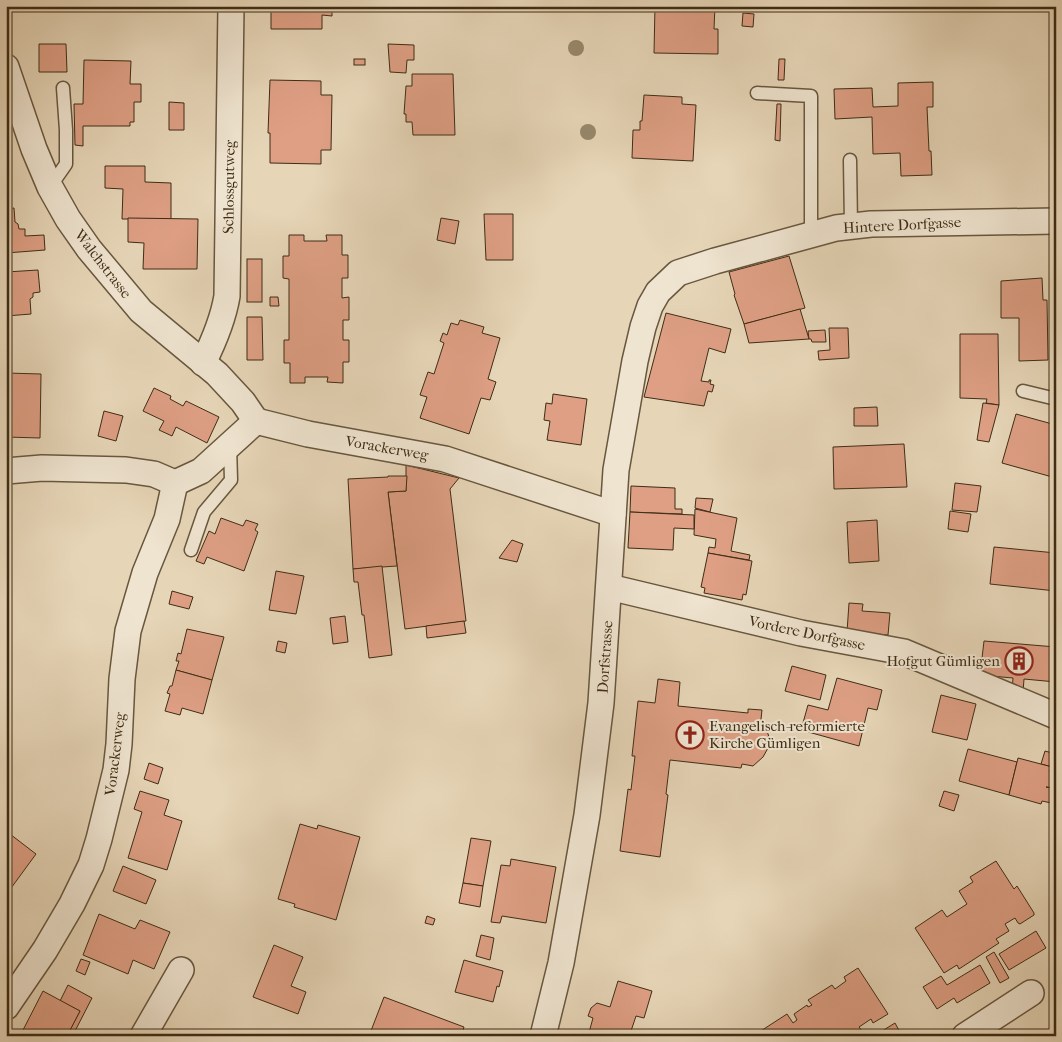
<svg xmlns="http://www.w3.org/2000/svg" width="1062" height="1042" font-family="'IM FELL French Canon',serif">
  <rect width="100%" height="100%" fill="#e6d5b7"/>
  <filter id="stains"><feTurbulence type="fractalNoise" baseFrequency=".004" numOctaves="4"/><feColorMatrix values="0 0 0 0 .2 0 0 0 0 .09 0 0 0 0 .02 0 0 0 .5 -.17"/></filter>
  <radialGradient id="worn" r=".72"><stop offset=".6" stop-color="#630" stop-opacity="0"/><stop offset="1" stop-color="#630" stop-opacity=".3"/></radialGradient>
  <g fill="#de9f84" stroke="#3e2d15">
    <polygon points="271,6 332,6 332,16 322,15 322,29 271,29"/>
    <polygon points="655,6 715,6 714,29 718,29 718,54 654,53"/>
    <polygon points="743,13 754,14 753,27 742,26"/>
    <polygon points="39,44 66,44 67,72 39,72"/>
    <polygon points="388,44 414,45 414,60 407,60 406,73 390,72"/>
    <rect x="354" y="59" width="11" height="6"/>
    <polygon points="779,59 785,59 784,80 778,80"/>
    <polygon points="84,60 131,61 130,84 141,84 141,102 134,102 134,122 130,122 130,126 83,126 83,146 75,145 74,104 83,104"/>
    <polygon points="412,74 453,74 455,135 413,135 412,122 406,122 406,114 404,114 406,86 412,86"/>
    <polygon points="270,80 321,81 321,95 332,95 331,150 321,150 321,164 270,163 270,133 268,133"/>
    <polygon points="933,82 933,107 927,107 929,151 931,151 932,175 901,176 900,153 873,154 872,117 835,119 834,89 872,88 873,107 898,106 898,83"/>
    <polygon points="644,95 682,97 682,104 696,105 693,161 632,158 633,130 640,130 640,121 642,121"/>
    <polygon points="169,102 184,103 184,130 169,130"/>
    <polygon points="777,104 781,104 780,141 775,140"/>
    <polygon points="105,166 145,166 145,182 171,183 171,219 122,219 123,189 105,188"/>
    <polygon points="14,208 15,222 18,224 19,229 25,229 25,236 44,235 45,250 6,253 6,209"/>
    <polygon points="484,214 513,214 513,260 486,260"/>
    <polygon points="128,218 198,219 197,269 143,269 144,243 128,242"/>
    <polygon points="441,218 459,221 455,244 437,240"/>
    <polygon points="289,235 304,235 304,241 327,241 326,235 342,235 342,255 348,255 348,278 342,278 342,298 349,297 349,320 343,320 343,340 349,340 349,362 343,362 343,383 327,382 328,377 305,377 305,383 290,383 290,363 284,363 284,340 289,340 289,279 283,278 283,256 289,256"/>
    <polygon points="789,256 805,308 744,324 734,295 735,294 729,272"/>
    <rect x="247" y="259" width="15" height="43"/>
    <polygon points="38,270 40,292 33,293 33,297 30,299 31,314 6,316 6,272"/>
    <polygon points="1042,278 1043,300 1047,300 1048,360 1019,361 1019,318 1001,318 1001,281"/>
    <polygon points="270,297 278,297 279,306 270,306"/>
    <polygon points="800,309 809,339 749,343 744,324"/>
    <polygon points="666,313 731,329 725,353 709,348 701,381 709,382 709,380 711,380 710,384 714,385 712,392 708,391 704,406 644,397"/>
    <polygon points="247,317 262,317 263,360 247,360"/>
    <polygon points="460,320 484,327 482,333 500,338 488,379 496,382 490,400 481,398 469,434 420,418 427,397 420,395 428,372 434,374 444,343 440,341 443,333 447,335 451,323 458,325"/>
    <polygon points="829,328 848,328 849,358 819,360 818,351 830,350"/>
    <polygon points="825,330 826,342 812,342 811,339 809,339 808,331"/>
    <polygon points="960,334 998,334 999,405 986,403 987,399 960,398"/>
    <polygon points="6,373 41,374 40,438 6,437"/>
    <polygon points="154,388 171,396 170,399 183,406 186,401 219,417 207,443 176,427 172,436 159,430 164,421 143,411"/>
    <polygon points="553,394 587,399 581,445 547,440 550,421 544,420 546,403 552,404"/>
    <polygon points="983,403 999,405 989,442 977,440"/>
    <polygon points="877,407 878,426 854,426 854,408"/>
    <polygon points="104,411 123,416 116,441 98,436"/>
    <polygon points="1016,414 1056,425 1056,478 1002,463"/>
    <polygon points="904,444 907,487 834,489 833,447"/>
    <polygon points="406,465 459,478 450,489 466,621 405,629 388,492 406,491"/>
    <polygon points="388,476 407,476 406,491 388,492 397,566 353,569 348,479 388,477"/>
    <polygon points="955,483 981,486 977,512 952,510"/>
    <polygon points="631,486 675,488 675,509 682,509 682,514 630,512"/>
    <polygon points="696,498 713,499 710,512 695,508"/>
    <polygon points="695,509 737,518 731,551 750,555 749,560 708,553 709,547 715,548 716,539 694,535"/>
    <polygon points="950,511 971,514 968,532 948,529"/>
    <polygon points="630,512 694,515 694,529 674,528 673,550 628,548"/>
    <polygon points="221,518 243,526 246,520 258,524 255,530 258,532 244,571 207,557 204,564 196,561 209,531 215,534"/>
    <polygon points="877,520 879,561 849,563 847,522"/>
    <polygon points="512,540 523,544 517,562 499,558"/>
    <polygon points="994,547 1056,553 1056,591 990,584"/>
    <polygon points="708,553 752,561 746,595 743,594 742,600 704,593 705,588 701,587"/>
    <polygon points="382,566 392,655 369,658 364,615 362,615 358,582 354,582 353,569"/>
    <polygon points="276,571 304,576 296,614 269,610"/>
    <polygon points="172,591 193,597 189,609 169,604"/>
    <polygon points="849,603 863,604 862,611 890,613 888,635 847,632"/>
    <polygon points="345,616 348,642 333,644 330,618"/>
    <polygon points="464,621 466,633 427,638 426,626"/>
    <polygon points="187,629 224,637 212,680 176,670 179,661 176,661 178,653 181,654"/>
    <polygon points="278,641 287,643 285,653 276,651"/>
    <polygon points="984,641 1056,647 1056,682 1024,679 1023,692 1012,690 1013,678 980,675"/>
    <polygon points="792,666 826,675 820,700 785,691"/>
    <polygon points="176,670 212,680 203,714 182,708 180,715 165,711 170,694 167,693 170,686 172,686"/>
    <polygon points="837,678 882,690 877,710 868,708 859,746 801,730 808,705 828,710"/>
    <polygon points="658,679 680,682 678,706 748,713 748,709 762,710 761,719 765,725 769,737 768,748 763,757 753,766 742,764 741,768 670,760 666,794 668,795 660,857 620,851 628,789 631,790 635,756 632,756 638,701 655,703"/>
    <polygon points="941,695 976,704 967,740 932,732"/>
    <polygon points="968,749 1017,762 1009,795 959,781"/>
    <polygon points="1045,751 1056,754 1056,768 1041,764"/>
    <polygon points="1018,758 1056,768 1056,770 1051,768 1050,772 1056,774 1056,788 1046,787 1056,789 1056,804 1042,801 1041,804 1009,795"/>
    <polygon points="149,763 163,768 158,784 144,779"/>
    <polygon points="140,791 169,800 164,815 182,821 167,870 128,858 142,812 134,809"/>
    <polygon points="944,791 959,795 954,811 939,806"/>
    <polygon points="300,824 317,829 318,825 360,837 336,920 294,907 295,904 278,899"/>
    <polygon points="6,831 36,854 6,895"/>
    <polygon points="471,838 491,841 483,886 463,883"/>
    <polygon points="511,859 556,867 546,923 502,916 500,923 491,922 501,865 510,866"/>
    <polygon points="996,861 1014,889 1017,886 1034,913 1034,915 1020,924 1018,923 1015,918 1005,924 1009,931 996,939 999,943 959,969 957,965 944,973 915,928 942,910 947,917 967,904 959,891 973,882 970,877"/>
    <polygon points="123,866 156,880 146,904 113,891"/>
    <polygon points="463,883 483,886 480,907 459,903"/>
    <polygon points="99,914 135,929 140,920 170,932 154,969 133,960 128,974 83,955"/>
    <polygon points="427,916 435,919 433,925 425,923"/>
    <polygon points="1036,931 1046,948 1009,970 999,954"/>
    <polygon points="481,935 494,938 490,960 476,956"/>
    <polygon points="274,945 303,957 291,986 306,992 298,1014 253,997"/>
    <polygon points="994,952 1009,978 1000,983 986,957"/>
    <polygon points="81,959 90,962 85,975 76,971"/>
    <polygon points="464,960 503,971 499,987 497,986 493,1002 455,992"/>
    <polygon points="980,965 990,983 957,1003 954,998 937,1009 923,987 941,976 947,985"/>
    <polygon points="858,968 888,1014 873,1023 871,1019 859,1027 862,1031 855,1036 753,1036 787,1014 793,1023 797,1020 794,1014 807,1005 808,1007 812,1005 808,1000 832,985 835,989 846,981 844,977"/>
    <polygon points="618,981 652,991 644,1018 636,1016 631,1031 640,1034 639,1036 588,1036 593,1018 588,1016 591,1008 597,1003 610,1007"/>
    <polygon points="68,985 92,998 74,1033 70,1030 80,1011 60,1001"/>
    <polygon points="43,991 80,1011 67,1036 24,1036 21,1034"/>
    <polygon points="384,997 464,1027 461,1036 369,1036"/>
    <polygon points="895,1023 902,1036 874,1036"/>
  </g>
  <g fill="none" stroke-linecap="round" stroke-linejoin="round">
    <g stroke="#68573e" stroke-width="15">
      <g id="lane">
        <polyline points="757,93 811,96 811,234"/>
        <polyline points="850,160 851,226"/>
        <polyline points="50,187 66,164 66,130 63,88"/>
        <polyline points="1023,391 1056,399"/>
        <polyline points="191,550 204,512 231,480 230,446"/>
      </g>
    </g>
    <g stroke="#68573e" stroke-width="28">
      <g id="street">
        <polyline points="6,67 34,149 50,187 68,219 89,249 141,311 217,374 243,402 256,421"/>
        <path d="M 203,363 C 214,341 223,320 227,296 L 231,6"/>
        <polyline points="256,421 308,434 445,459 613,514"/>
        <polyline points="6,471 42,468 126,470 154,474 175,483 201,471 256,421"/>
        <polyline points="609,587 801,633 904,652 1056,716"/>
        <polyline points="6,1007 45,950 72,904 91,865 99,839 116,770 119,744 122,679 128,631 145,573 167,519 175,483"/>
        <polyline points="143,1036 181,970"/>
        <polyline points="543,1036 561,963 587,815 601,703 616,470 635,361 643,327 650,306 658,292 678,273 715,261 836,228 871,224 1056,221"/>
        <polyline points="965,1036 1031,993"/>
      </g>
    </g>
    <use href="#lane" stroke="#efe4d0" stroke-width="12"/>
    <use href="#street" stroke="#efe4d0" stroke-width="25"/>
  </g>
  <g fill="#97886b">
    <circle cx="576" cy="48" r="8"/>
    <circle cx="588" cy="132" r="8"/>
  </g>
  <defs>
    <g id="building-ring" transform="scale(1.4375)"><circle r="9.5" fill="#efe4d0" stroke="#8f2418" stroke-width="1.5"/><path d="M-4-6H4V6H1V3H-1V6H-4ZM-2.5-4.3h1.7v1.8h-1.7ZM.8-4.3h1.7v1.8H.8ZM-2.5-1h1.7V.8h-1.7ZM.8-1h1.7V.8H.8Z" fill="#8f2418"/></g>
    <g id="church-ring" transform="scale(1.4375)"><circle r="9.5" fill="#efe4d0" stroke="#8f2418" stroke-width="1.5"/><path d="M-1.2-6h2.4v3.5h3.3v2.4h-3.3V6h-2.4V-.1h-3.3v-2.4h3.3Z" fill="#8f2418"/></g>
  </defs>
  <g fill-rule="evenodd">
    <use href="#building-ring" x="1019" y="661"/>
    <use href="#church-ring" x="690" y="735"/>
  </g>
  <g text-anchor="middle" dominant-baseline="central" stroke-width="4" stroke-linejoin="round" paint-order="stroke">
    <g font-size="15" fill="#3e2d15" stroke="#efe4d0">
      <text transform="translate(229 187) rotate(-89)">Schlossgutweg</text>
      <text transform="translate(902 225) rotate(-3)">Hintere Dorfgasse</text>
      <text transform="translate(103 264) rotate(52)">Walchstrasse</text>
      <text transform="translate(387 448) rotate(10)">Vorackerweg</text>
      <text transform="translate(807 633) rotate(12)">Vordere Dorfgasse</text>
      <text transform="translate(605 657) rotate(-86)">Dorfstrasse</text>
      <text transform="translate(115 754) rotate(-83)">Vorackerweg</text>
    </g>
    <g font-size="15" fill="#3e2d15" stroke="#efe4d0" text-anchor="end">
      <text x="1000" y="661">Hofgut Gümligen</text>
      <text x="709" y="726" text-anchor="start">Evangelisch-reformierte<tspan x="709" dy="17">Kirche Gümligen</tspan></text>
    </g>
  </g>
  <rect width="1062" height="1042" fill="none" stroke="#e6d5b7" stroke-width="25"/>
  <rect x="8" y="8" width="1047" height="1027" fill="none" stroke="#3e2d15" stroke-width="2.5"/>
  <rect x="12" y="12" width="1037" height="1017" fill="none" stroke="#3e2d15"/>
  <rect width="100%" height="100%" filter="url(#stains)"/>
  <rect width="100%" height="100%" fill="url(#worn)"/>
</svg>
